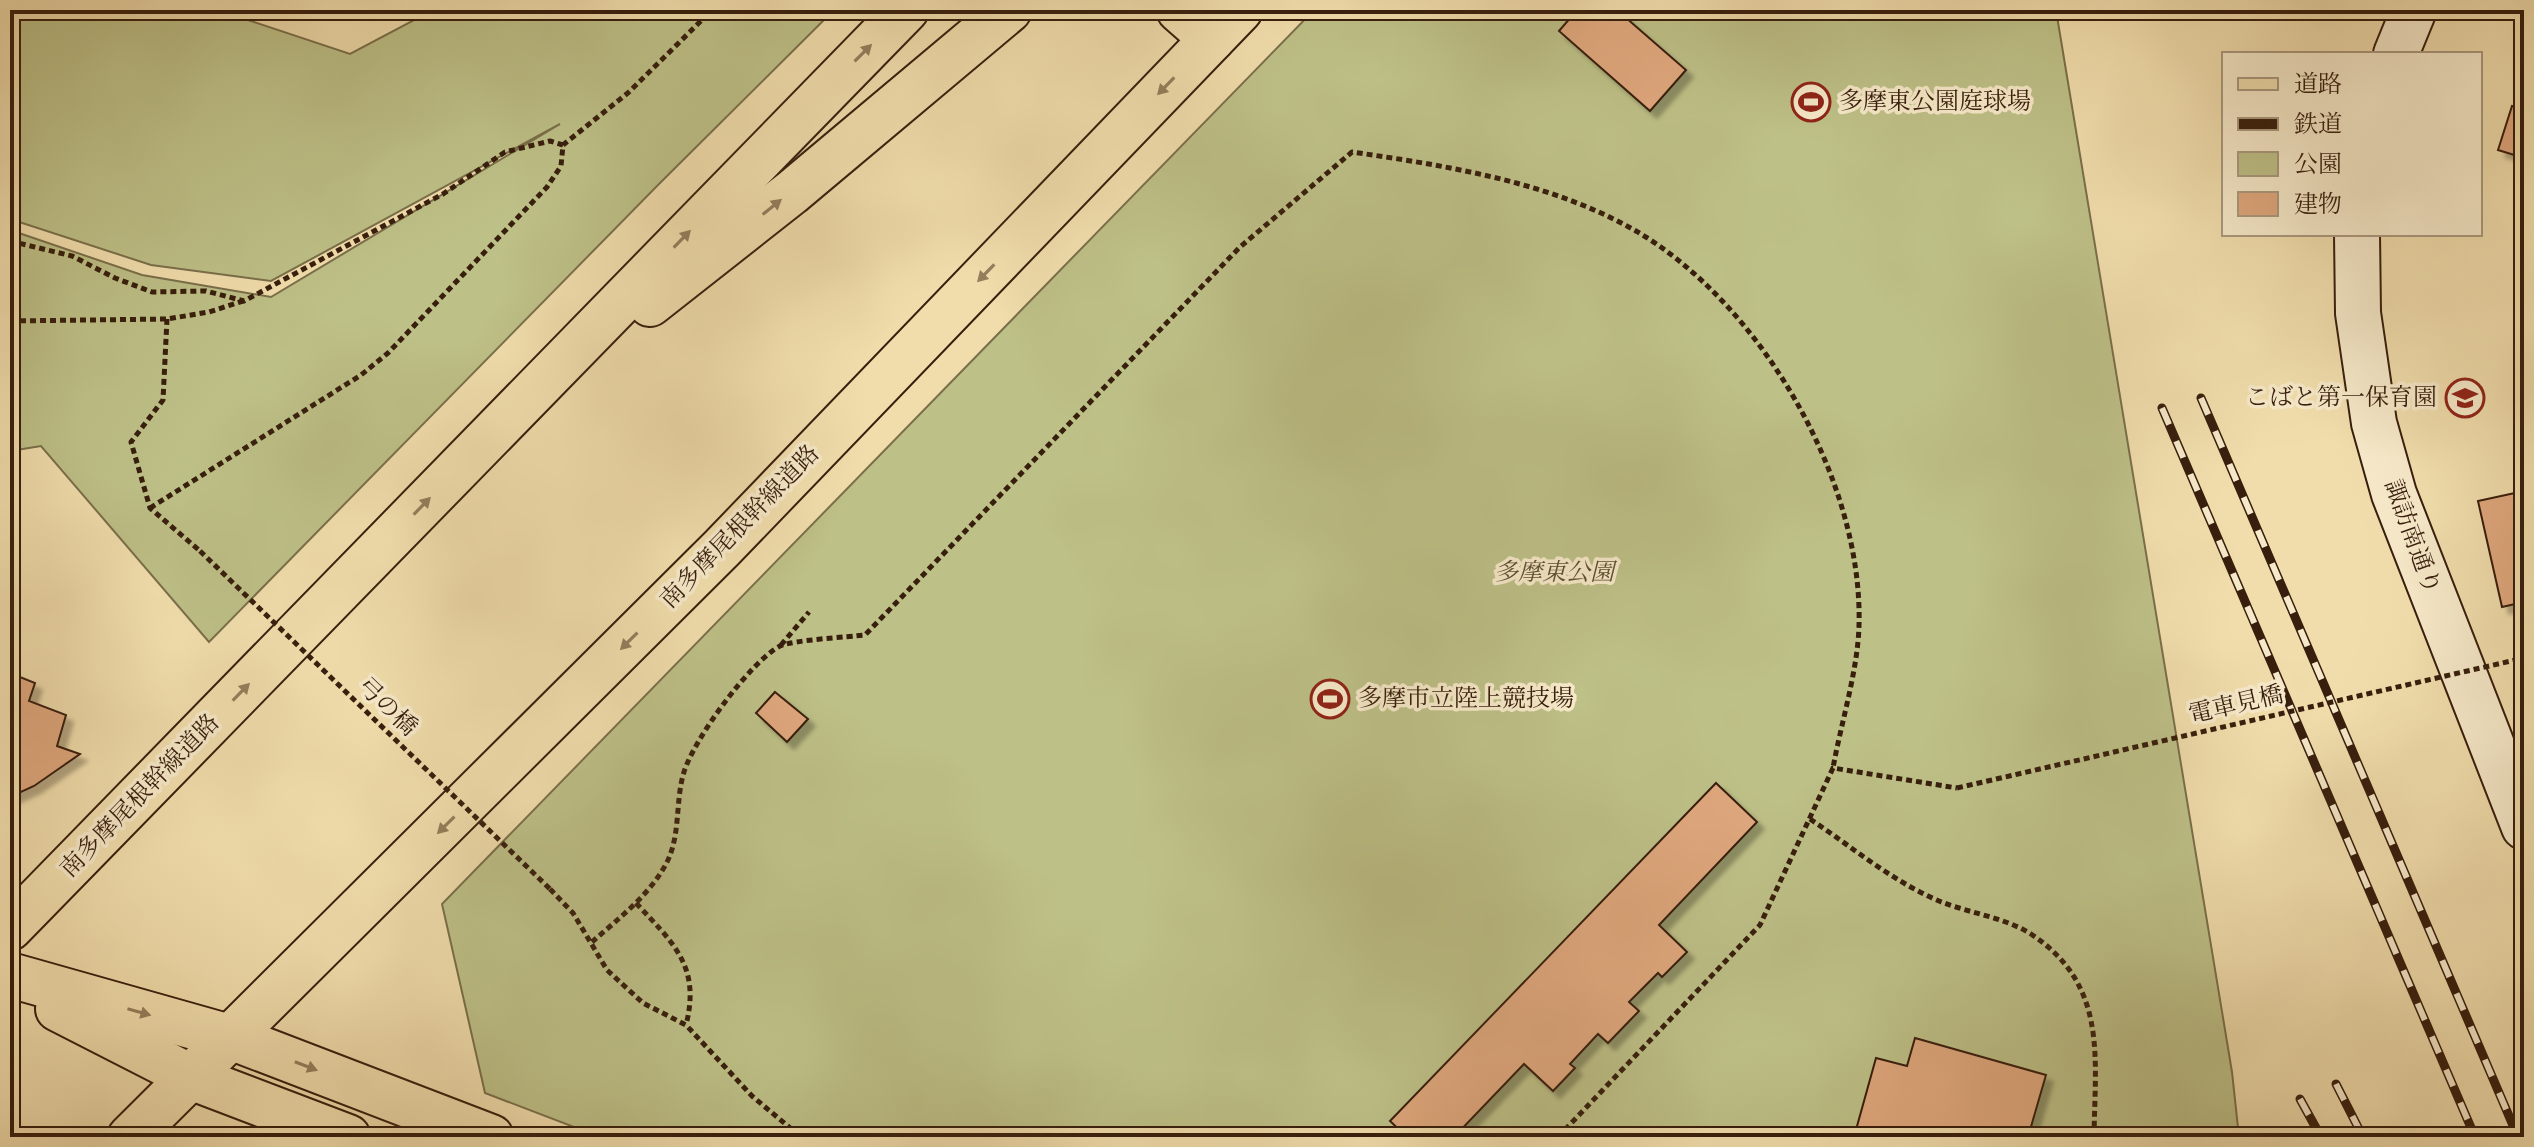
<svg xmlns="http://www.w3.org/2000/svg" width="2534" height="1147" font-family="'Libre Bodoni','Noto Serif JP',serif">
  <defs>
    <filter id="shadow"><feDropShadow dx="7" dy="7" stdDeviation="2" flood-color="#0004"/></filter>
  </defs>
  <rect width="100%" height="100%" fill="#f1ddac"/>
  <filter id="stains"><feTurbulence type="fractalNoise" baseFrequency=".0025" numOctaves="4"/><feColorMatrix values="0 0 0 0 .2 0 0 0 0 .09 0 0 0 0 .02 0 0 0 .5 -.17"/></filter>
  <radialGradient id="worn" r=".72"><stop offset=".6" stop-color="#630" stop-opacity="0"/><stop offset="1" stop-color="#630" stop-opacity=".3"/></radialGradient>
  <g fill="#bdc087" stroke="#7a6f4a" stroke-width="2">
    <polygon points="10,10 218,10 350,54 433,10 834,10 658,185 209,642 41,446 10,451 10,230 142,275 271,297 560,124 271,281 151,265 10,219"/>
    <polygon points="1314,10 2056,10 2232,1072 2239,1137 600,1137 485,1093 442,904"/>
  </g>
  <g fill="#dfa77d" stroke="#371e0d" stroke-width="2" filter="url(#shadow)">
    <polygon points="1577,10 1617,10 1686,70 1650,111 1559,31"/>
    <polygon points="2512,106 2524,109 2524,158 2498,150"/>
    <polygon points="2524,491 2524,602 2502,607 2478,501"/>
    <polygon points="10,673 35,683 29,701 66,715 57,746 80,754 34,786 10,797"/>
    <polygon points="775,692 808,719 787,742 756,713"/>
    <polygon points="1716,783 1757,822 1659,925 1687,952 1662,977 1658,973 1629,1002 1639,1011 1608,1043 1598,1034 1570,1064 1575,1068 1553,1091 1524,1064 1454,1137 1407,1137 1390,1121"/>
    <polygon points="1915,1038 2046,1075 2028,1137 1854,1137 1876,1058 1907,1066"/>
  </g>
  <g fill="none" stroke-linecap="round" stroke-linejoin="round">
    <g stroke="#371e0d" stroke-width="48">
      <g id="secondary">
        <polyline points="2396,54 2414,10"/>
        <polyline points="2357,234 2358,313 2374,423 2394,494 2524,827"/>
      </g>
    </g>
    <g stroke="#371e0d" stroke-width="48">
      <g id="primary">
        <polyline points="1179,10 1212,39"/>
        <polyline points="650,304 791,193 1009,10"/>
        <polyline points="10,928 906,10"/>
        <polyline points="10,975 233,1038 491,1137"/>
        <polyline points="58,1009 193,1078 348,1137"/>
        <polyline points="130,1137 722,548 1240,10"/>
      </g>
    </g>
    <g stroke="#371e0d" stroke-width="5" stroke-dasharray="6 4" stroke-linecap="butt">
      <polyline points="10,241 72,256 115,278 152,292 206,291 244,301 443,194 505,152 550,141 563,145"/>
      <polyline points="167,319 163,400 131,442 150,508 200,551"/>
      <polyline points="10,321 167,319 209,312 243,301"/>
      <polyline points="150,508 361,375 388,353 547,187 561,166 563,145 629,92 712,10"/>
      <polyline points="781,645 809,612"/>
      <path d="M 1810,819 C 1852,847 1892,881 1939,901 C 1968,913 2004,917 2031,934 C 2108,985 2095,1057 2094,1137"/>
      <polyline points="550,889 573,913 607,970 643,1003 686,1025 752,1096 801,1137"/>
      <path d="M 636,903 C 673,943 701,966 686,1025"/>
      <path d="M 592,942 C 618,919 651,894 667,862 C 681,834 675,801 684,772 C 694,739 750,662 780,646 C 793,640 848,637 865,635 L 1240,247 L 1352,152 C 1448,166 1551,182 1636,231 C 1761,304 1863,480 1859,625 C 1858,670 1841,723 1833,768"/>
      <polyline points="1558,1137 1760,925 1833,768 1957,788"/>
    </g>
    <use href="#secondary" stroke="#f6e9c9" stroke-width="44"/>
    <use href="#primary" stroke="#f1ddac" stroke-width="44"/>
    <g stroke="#371e0d" stroke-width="9">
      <g id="rail">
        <polyline points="2201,398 2518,1137"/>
        <polyline points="2162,408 2475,1137"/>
        <polyline points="2336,1084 2363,1137"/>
        <polyline points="2300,1099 2321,1137"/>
      </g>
    </g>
    <use href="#rail" stroke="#f6e9c9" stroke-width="6" stroke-dasharray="18" stroke-linecap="butt"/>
    <g stroke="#371e0d" stroke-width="5" stroke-dasharray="6 4" stroke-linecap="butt">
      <polyline points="200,551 550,889"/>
      <polyline points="1957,788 2524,658"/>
    </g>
  </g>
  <defs><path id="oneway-solid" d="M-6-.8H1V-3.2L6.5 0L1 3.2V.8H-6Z" transform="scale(2)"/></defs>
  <g fill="#947e5c">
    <use href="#oneway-solid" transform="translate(863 53) rotate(-45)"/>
    <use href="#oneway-solid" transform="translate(1166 86) rotate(134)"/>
    <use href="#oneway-solid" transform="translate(772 207) rotate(-39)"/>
    <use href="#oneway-solid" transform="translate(682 239) rotate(-46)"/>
    <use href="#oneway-solid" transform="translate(986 273) rotate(134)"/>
    <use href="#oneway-solid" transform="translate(422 506) rotate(-46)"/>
    <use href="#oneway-solid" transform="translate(629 641) rotate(135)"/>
    <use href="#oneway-solid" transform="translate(241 692) rotate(-46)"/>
    <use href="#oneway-solid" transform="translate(446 825) rotate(135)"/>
    <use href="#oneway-solid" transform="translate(139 1012) rotate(16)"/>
    <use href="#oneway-solid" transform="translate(306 1066) rotate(21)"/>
  </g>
  <defs>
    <g id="stadium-ring" transform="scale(2)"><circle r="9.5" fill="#f6e9c9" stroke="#8f2418" stroke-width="1.5"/><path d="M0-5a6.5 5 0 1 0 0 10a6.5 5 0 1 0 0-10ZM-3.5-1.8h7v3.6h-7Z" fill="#8f2418"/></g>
    <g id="school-ring" transform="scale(2)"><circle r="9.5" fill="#f6e9c9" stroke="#8f2418" stroke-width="1.5"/><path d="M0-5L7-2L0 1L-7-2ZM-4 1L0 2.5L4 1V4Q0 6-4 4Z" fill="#8f2418"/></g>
  </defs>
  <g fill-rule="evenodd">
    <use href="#stadium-ring" x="1811" y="102"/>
    <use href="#school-ring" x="2465" y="398"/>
    <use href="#stadium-ring" x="1330" y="699"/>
  </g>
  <g text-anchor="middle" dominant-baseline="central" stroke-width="7" stroke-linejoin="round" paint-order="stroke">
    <g font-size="24" fill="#371e0d" stroke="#f6e9c9" text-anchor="start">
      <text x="1839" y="102">多摩東公園庭球場</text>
      <text x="2437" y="398" text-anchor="end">こばと第一保育園</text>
      <text x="1358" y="699">多摩市立陸上競技場</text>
    </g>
    <g font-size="24" fill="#371e0d" stroke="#f6e9c9">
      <text transform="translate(740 527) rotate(-46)">南多摩尾根幹線道路</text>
      <text transform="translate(2412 537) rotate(70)">諏訪南通り</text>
      <text transform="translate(2236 705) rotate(-13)">電車見橋</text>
      <text transform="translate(387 707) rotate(44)">弓の橋</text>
      <text transform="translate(140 796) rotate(-46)">南多摩尾根幹線道路</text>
    </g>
    <g font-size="24" font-style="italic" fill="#5f4f32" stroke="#f6e9c9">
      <text x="1554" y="573">多摩東公園</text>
    </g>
  </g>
  <rect width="2534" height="1147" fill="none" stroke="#f1ddac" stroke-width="40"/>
  <rect x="12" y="12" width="2510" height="1123" fill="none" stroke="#371e0d" stroke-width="4"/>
  <rect x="20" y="20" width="2494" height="1107" fill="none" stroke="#371e0d" stroke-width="2"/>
  <rect x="2222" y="52" width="260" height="184" fill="#f6e9c9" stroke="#aa987e" stroke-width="2"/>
  <rect x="2238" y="78" width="40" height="12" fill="#f1ddac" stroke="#aa987e" stroke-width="2"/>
  <text x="2294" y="92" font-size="24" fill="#371e0d">道路</text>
  <rect x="2238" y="118" width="40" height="12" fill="#371e0d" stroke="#aa987e" stroke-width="2"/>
  <text x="2294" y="132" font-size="24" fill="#371e0d">鉄道</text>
  <rect x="2238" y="152" width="40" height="24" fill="#bdc087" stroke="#aa987e" stroke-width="2"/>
  <text x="2294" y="172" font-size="24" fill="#371e0d">公園</text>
  <rect x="2238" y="192" width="40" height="24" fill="#dfa77d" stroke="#aa987e" stroke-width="2"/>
  <text x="2294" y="212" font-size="24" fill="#371e0d">建物</text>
  <rect width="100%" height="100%" filter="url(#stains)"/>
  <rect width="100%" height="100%" fill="url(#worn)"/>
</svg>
